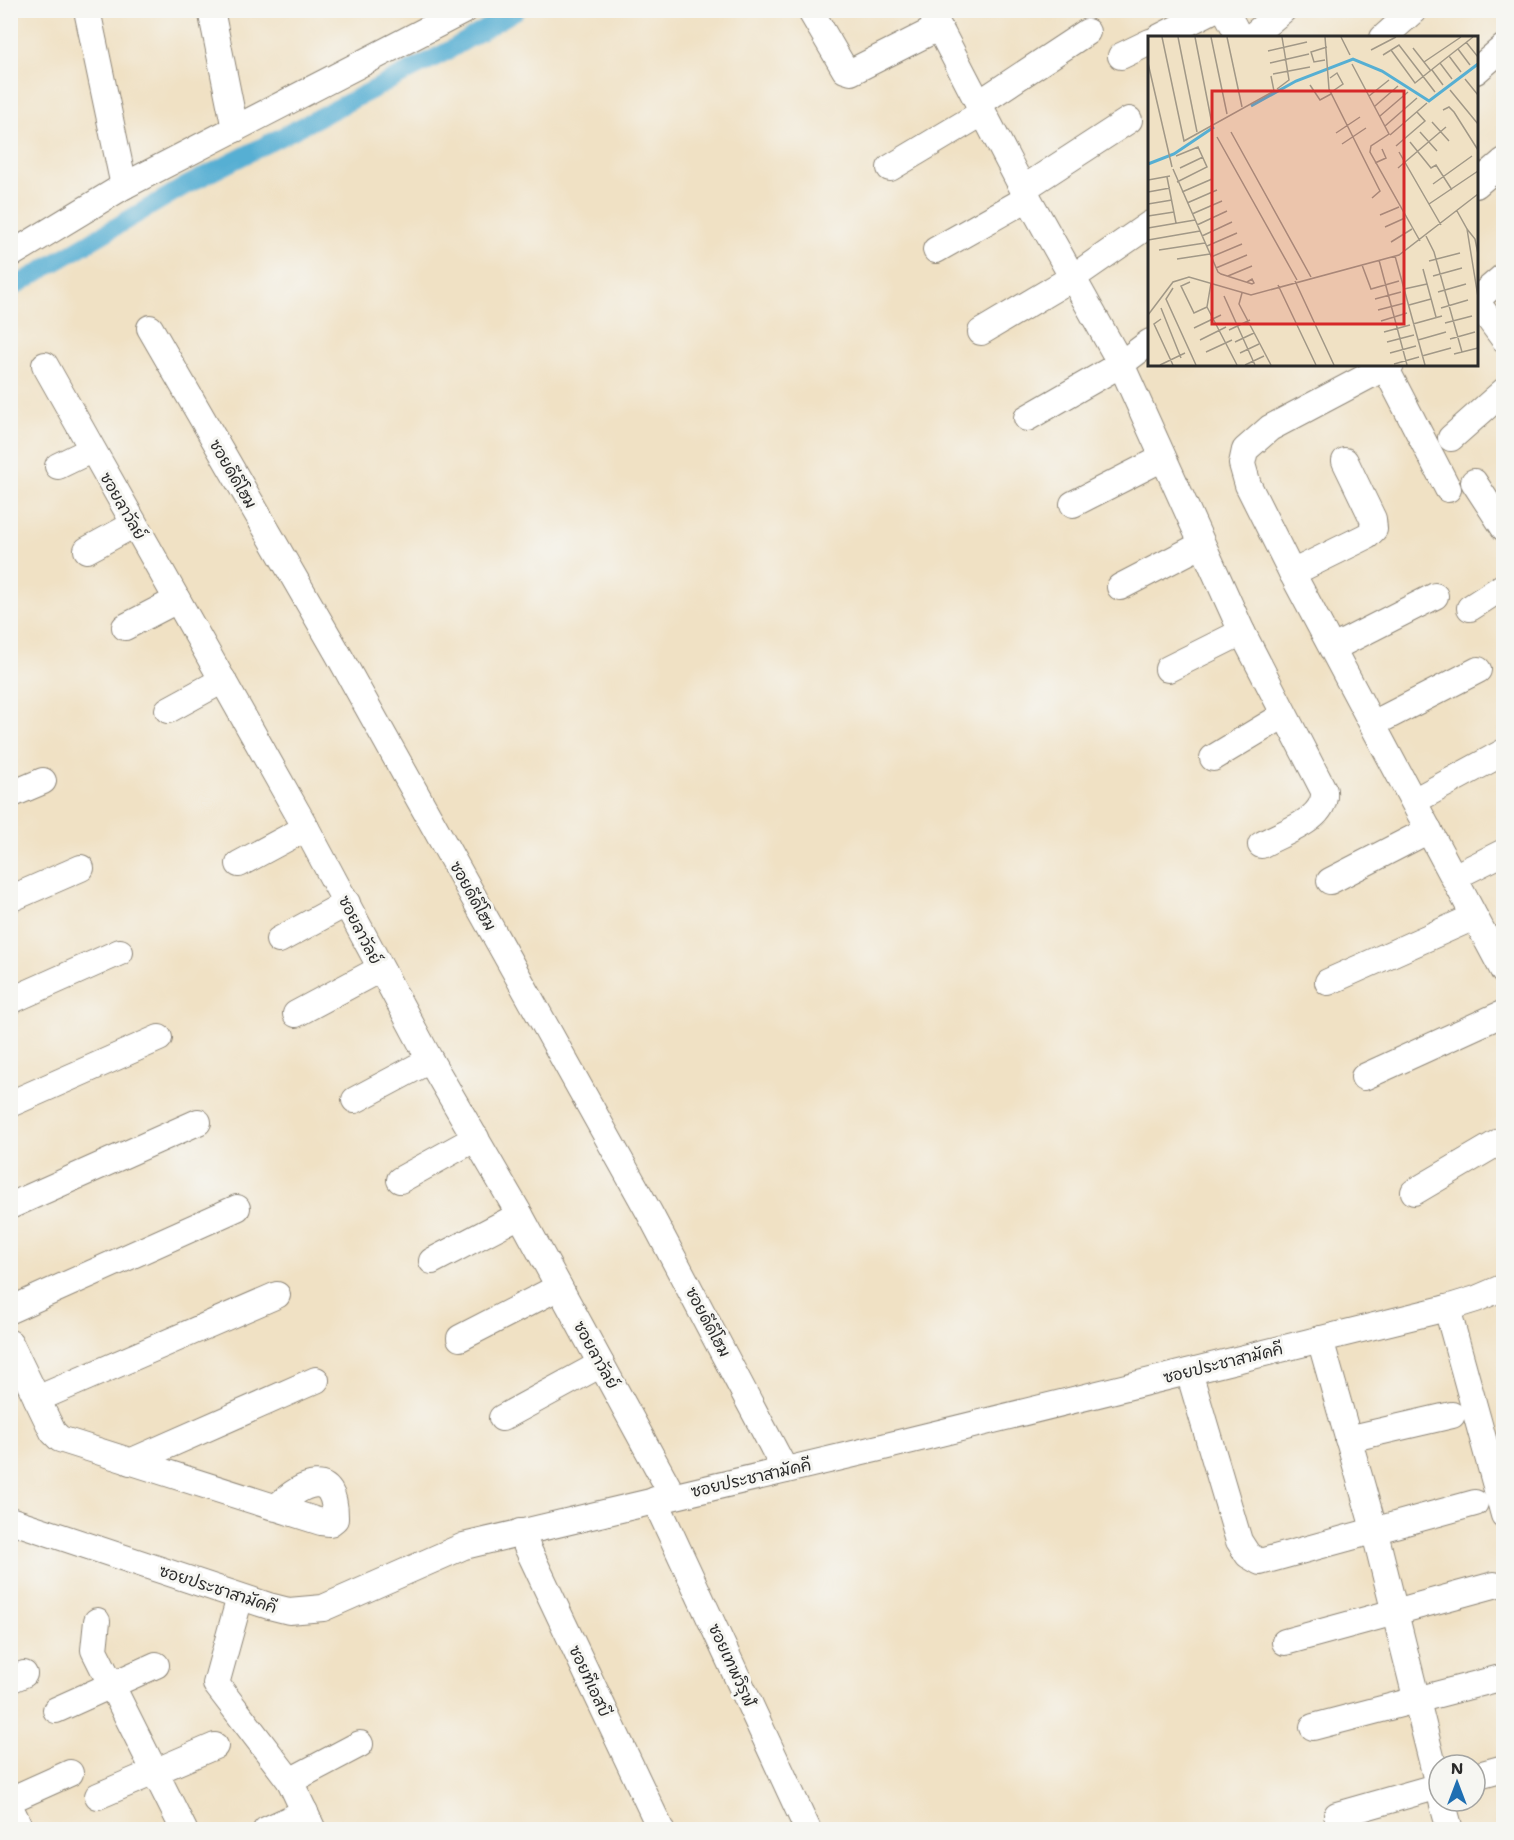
<svg xmlns="http://www.w3.org/2000/svg" width="1514" height="1840" font-family="'Shantell Sans','Playpen Sans Thai',sans-serif">
  <rect width="100%" height="100%" fill="#f6f6f2"/>
  <filter id="ink" filterUnits="userSpaceOnUse"><feTurbulence type="fractalNoise" baseFrequency=".0167" numOctaves="2"/><feDisplacementMap in="SourceGraphic" scale="12" xChannelSelector="R" yChannelSelector="G"/><feConvolveMatrix kernelMatrix="1 2 1 2 8 2 1 2 1" color-interpolation-filters="sRGB"/></filter>
  <filter id="wash" filterUnits="userSpaceOnUse"><feTurbulence type="fractalNoise" baseFrequency=".008" numOctaves="4" result="noise"/><feDisplacementMap in="SourceGraphic" scale="24" xChannelSelector="R" yChannelSelector="G"/><feGaussianBlur stdDeviation="1.35" result="paint"/><feColorMatrix in="noise" values="0 0 0 0 0 0 0 0 0 0 0 0 0 0 0 0 0 1.4 0 .05"/><feComposite in="paint" operator="in"/></filter>
  <g filter="url(#wash)">
    <rect width="100%" height="100%" fill="#f0e1c4"/>
    <g fill="none" stroke-linecap="round" stroke-linejoin="round">
      <polyline stroke="#56afd3" stroke-width="18" points="10,289 185,186 448,51 517,10"/>
    </g>
  </g>
  <g filter="url(#ink)">
    <g fill="none" stroke-linecap="round" stroke-linejoin="round">
      <g stroke="#8e8678" stroke-width="28">
        <g id="minor">
          <polyline points="87,10 124,186"/>
          <polyline points="211,10 235,129"/>
          <polyline points="810,10 845,70 851,72 938,28"/>
          <path d="M 930,10 L 1023,189 L 1121,364 L 1242,632 L 1324,791 C 1327,820 1283,832 1261,845"/>
          <polyline points="1225,10 1240,38"/>
          <polyline points="1158,38 1213,10"/>
          <polyline points="1250,38 1283,10"/>
          <polyline points="1383,38 1414,10"/>
          <polyline points="1121,56 1150,42"/>
          <polyline points="1476,71 1504,47"/>
          <polyline points="978,104 1087,32"/>
          <polyline points="890,168 982,113"/>
          <polyline points="1476,185 1504,161"/>
          <polyline points="1023,189 1129,120"/>
          <polyline points="936,250 1028,198"/>
          <polyline points="10,255 124,186 465,10"/>
          <polyline points="1476,300 1504,276"/>
          <polyline points="1476,301 1504,339"/>
          <polyline points="150,328 337,652 649,1212 785,1470"/>
          <polyline points="981,332 1072,278 1150,224"/>
          <polyline points="1391,364 1270,428 1245,450 1242,464 1248,485 1292,573 1504,972"/>
          <polyline points="45,365 306,828 430,1060 520,1215 673,1496"/>
          <polyline points="1386,369 1448,489"/>
          <polyline points="1027,418 1121,364 1150,342"/>
          <polyline points="1451,438 1504,391"/>
          <polyline points="58,466 91,450"/>
          <polyline points="1474,482 1504,528"/>
          <polyline points="1073,504 1163,458"/>
          <polyline points="87,550 133,525"/>
          <polyline points="1292,573 1367,536 1374,529 1373,519 1345,461"/>
          <polyline points="1120,587 1201,545"/>
          <polyline points="1470,608 1504,586"/>
          <polyline points="125,627 177,600"/>
          <polyline points="1333,648 1435,596"/>
          <polyline points="1168,669 1242,632"/>
          <polyline points="168,710 223,680"/>
          <polyline points="1373,724 1478,670"/>
          <polyline points="1213,758 1284,715"/>
          <polyline points="10,795 43,781"/>
          <polyline points="1414,801 1504,752"/>
          <polyline points="239,864 306,828"/>
          <polyline points="1454,877 1504,852"/>
          <polyline points="1330,881 1429,830"/>
          <polyline points="10,899 81,868"/>
          <polyline points="279,940 347,903"/>
          <polyline points="1328,982 1474,917"/>
          <polyline points="10,1001 120,952"/>
          <polyline points="296,1014 380,969"/>
          <polyline points="1364,1077 1504,1013"/>
          <polyline points="355,1100 430,1060"/>
          <polyline points="10,1104 159,1038"/>
          <polyline points="400,1180 476,1138"/>
          <polyline points="1414,1192 1504,1139"/>
          <polyline points="10,1206 198,1122"/>
          <polyline points="432,1261 520,1215"/>
          <polyline points="1447,1308 1504,1515"/>
          <polyline points="10,1310 237,1208"/>
          <polyline points="460,1338 559,1287"/>
          <polyline points="1320,1339 1374,1529 1439,1789"/>
          <path d="M 10,1343 L 53,1432 L 60,1439 L 321,1522 L 330,1523 L 335,1519 C 336,1466 301,1483 276,1508"/>
          <polyline points="1189,1372 1239,1541 1248,1555 1260,1562 1475,1503"/>
          <polyline points="37,1399 277,1295"/>
          <polyline points="502,1418 601,1364"/>
          <polyline points="1348,1439 1452,1415"/>
          <polyline points="130,1462 316,1380"/>
          <polyline points="655,1500 808,1830"/>
          <polyline points="10,1520 269,1606 289,1611 323,1608 464,1546 879,1448 1447,1308 1476,1299 1504,1287"/>
          <polyline points="520,1532 661,1830"/>
          <polyline points="240,1597 216,1684 290,1781 313,1830"/>
          <polyline points="97,1621 94,1650 184,1830"/>
          <polyline points="1285,1642 1494,1585"/>
          <polyline points="10,1680 24,1674"/>
          <polyline points="56,1710 156,1665"/>
          <polyline points="1313,1727 1504,1677"/>
          <polyline points="1475,1776 1504,1768"/>
          <polyline points="290,1781 360,1744"/>
          <polyline points="98,1796 215,1746"/>
          <polyline points="10,1800 70,1773"/>
          <polyline points="1442,1801 1450,1830"/>
          <polyline points="10,1807 21,1830"/>
          <polyline points="1337,1815 1439,1786"/>
          <polyline points="266,1830 305,1812"/>
        </g>
      </g>
      <use href="#minor" stroke="#fff" stroke-width="26"/>
    </g>
  </g>
  <g text-anchor="middle" dominant-baseline="central" stroke-width="6" stroke-linejoin="round" paint-order="stroke">
    <g font-size="16" fill="#2b2b2b" stroke="#f6f6f2">
      <text transform="translate(233 474) rotate(60)">ซอยดีดีโฮม</text>
      <text transform="translate(123 506) rotate(60)">ซอยลาวัลย์</text>
      <text transform="translate(473 896) rotate(61)">ซอยดีดีโฮม</text>
      <text transform="translate(360 930) rotate(63)">ซอยลาวัลย์</text>
      <text transform="translate(708 1322) rotate(62)">ซอยดีดีโฮม</text>
      <text transform="translate(596 1355) rotate(61)">ซอยลาวัลย์</text>
      <text transform="translate(1223 1363) rotate(-14)">ซอยประชาสามัคคี</text>
      <text transform="translate(751 1478) rotate(-13)">ซอยประชาสามัคคี</text>
      <text transform="translate(218 1589) rotate(18)">ซอยประชาสามัคคี</text>
      <text transform="translate(732 1665) rotate(65)">ซอยเทพวิรุฬ</text>
      <text transform="translate(590 1681) rotate(65)">ซอยทีเอสบี</text>
    </g>
  </g>
  <g transform="translate(1148 36)">
    <rect width="330" height="330" fill="#f0e1c4"/>
    <path fill="none" stroke="#56afd3" stroke-width="3" d="M 103,70 L 148,45 L 205,23 L 234,35 L 281,65 L 330,28M 0,128 L 26,118 L 66,91"/>
    <path fill="none" stroke="#a19887" stroke-width="1.5" d="M 14,1 L 36,105 L 126,55 L 123,40M 30,1 L 49,96M 47,1 L 64,88M 63,1 L 79,78M 79,1 L 94,71M 177,1 L 181,53 L 232,155 L 224,162M 193,1 L 202,19M 318,6 L 330,21M 265,12 L 283,35M 310,13 L 322,29M 223,14 L 248,1M 243,14 L 267,47 L 292,27 L 304,43M 120,15 L 159,6M 235,19 L 251,9 L 287,56M 301,20 L 313,36M 177,24 L 166,26 L 163,16 L 179,11M 276,26 L 313,1M 0,27 L 24,131M 122,27 L 161,18M 292,27 L 325,1M 204,28 L 241,98 L 223,110 L 222,116 L 272,205M 284,34 L 295,49M 125,38 L 162,31M 182,42 L 189,37 L 195,48 L 182,57M 317,43 L 330,59M 162,49 L 172,64 L 183,58M 129,53 L 141,44 L 134,1M 302,54 L 330,88M 221,60 L 241,44M 227,70 L 250,50M 295,74 L 301,71 L 306,76 L 330,114M 232,80 L 260,56M 284,86 L 301,105M 237,90 L 269,62M 83,96 L 163,241M 272,96 L 289,115M 188,97 L 212,81M 242,99 L 279,67M 69,101 L 149,244M 262,106 L 283,132 L 288,129 L 304,154M 194,108 L 218,92M 248,110 L 277,85 L 269,76M 251,116 L 293,189M 28,120 L 50,111 L 59,131 L 29,146M 227,127 L 238,122 L 234,113M 32,132 L 55,121M 250,132 L 298,91M 25,133 L 70,236 L 73,238 L 104,248 L 106,247 L 104,243 L 99,246M 19,141 L 28,187M 0,144 L 22,140M 285,148 L 324,120M 0,156 L 22,152M 34,156 L 64,143M 39,167 L 69,154M 0,168 L 24,164M 281,168 L 330,135M 309,175 L 319,193 L 330,261M 44,178 L 74,165M 232,179 L 251,171M 0,180 L 26,176M 49,189 L 79,175M 237,191 L 257,182M 0,192 L 47,184M 319,193 L 327,203 L 330,218M 54,200 L 84,186M 278,200 L 286,216 L 314,316M 0,204 L 52,195M 243,206 L 264,193M 59,210 L 89,197M 11,214 L 57,207M 247,220 L 277,329M 63,221 L 94,208M 29,223 L 62,218M 231,224 L 259,329M 281,225 L 312,217M 214,229 L 223,253 L 251,245M 68,232 L 99,219M 275,233 L 288,281M 80,240 L 104,230M 285,240 L 314,232M 147,245 L 186,329M 42,246 L 33,250 L 46,277 L 59,271M 63,247 L 59,271 L 89,329M 130,249 L 168,329M 25,252 L 18,263 L 48,329M 256,253 L 279,248M 290,256 L 318,248M 94,257 L 91,268 L 123,329M 76,260 L 107,329M 227,263 L 253,256M 261,269 L 283,263M 13,272 L 33,322M 293,272 L 320,264M 230,274 L 257,267M 0,279 L 25,246 L 41,241 L 103,259 L 251,219 L 330,158M 13,283 L 6,288 L 25,329M 233,285 L 259,277M 297,287 L 324,280M 265,288 L 294,280M 46,292 L 73,279M 81,294 L 102,284M 236,296 L 262,289M 302,303 L 327,296M 52,304 L 78,291M 270,304 L 298,296M 87,306 L 106,297M 239,306 L 266,299M 58,316 L 84,304M 92,317 L 111,308M 242,317 L 268,310M 306,318 L 330,312M 274,320 L 303,312M 246,328 L 271,321M 12,329 L 37,317M 97,329 L 116,320"/>
    <path fill="#d62828" fill-opacity="0.15" stroke="#d62828" stroke-width="3" d="M 64,55 L 256,55 L 256,288 L 64,288 Z"/>
    <rect width="330" height="330" fill="none" stroke="#2b2b2b" stroke-width="3"/>
  </g>
  <rect width="1514" height="1840" fill="none" stroke="#f6f6f2" stroke-width="36"/>
  <g transform="translate(1457 1783)"><circle r="28" fill="#f6f6f2" stroke="#a5a5a2" stroke-width="1.5"/>
  <path d="M0-4.5L10 22L0 15L-10 22Z" fill="#1f6fb2"/>
  <text y="-9" font-size="16" font-weight="bold" text-anchor="middle" fill="#2b2b2b">N</text>
  </g>
</svg>
